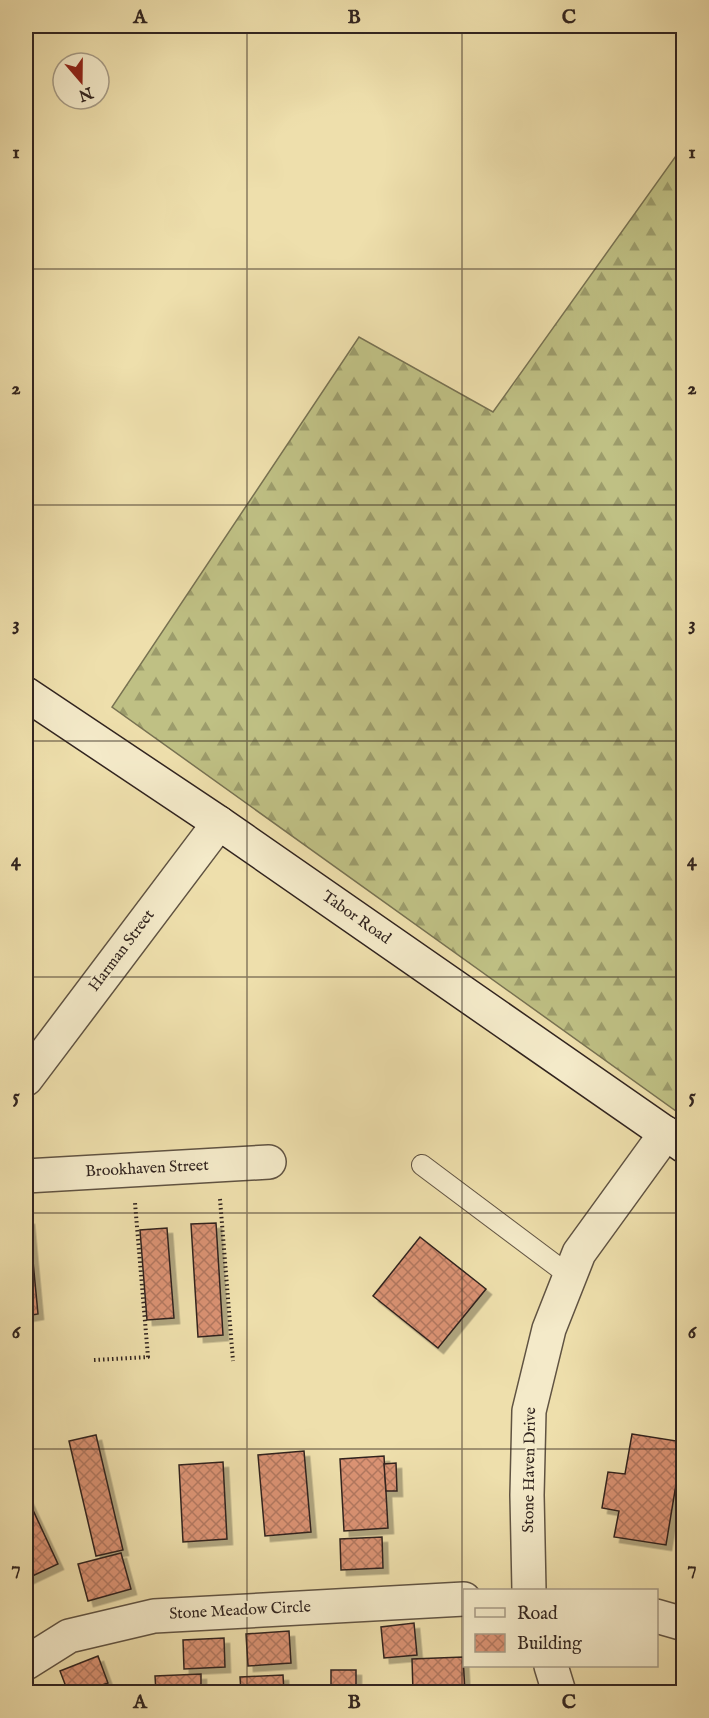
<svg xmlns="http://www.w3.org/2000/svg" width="709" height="1718" font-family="'IM FELL English',serif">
  <defs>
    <pattern id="forest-firs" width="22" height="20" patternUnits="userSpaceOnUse" patternTransform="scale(1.5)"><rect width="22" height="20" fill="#bfc084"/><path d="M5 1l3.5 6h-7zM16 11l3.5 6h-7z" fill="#9c9c6b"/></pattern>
    <pattern id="building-cross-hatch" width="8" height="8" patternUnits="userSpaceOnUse" patternTransform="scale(1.5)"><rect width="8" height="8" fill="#da9273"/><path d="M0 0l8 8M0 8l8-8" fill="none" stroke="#b1775e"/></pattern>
    <filter id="shadow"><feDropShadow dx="5.5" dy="5.5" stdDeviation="0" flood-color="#0004"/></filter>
  </defs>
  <rect width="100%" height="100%" fill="#eedfac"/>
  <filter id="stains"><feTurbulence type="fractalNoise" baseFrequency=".00333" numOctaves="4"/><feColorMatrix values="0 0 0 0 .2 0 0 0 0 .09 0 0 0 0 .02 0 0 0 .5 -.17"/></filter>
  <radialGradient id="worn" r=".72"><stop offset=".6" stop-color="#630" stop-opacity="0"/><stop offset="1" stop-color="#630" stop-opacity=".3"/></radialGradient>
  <polygon fill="url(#forest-firs)" stroke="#787252" stroke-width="1.5" points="683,146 683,1116 112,707 359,337 493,412"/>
  <g fill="url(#building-cross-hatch)" stroke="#31241f" stroke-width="1.5" filter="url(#shadow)">
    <polygon points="26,1219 29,1219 38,1314 26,1316"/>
    <polygon points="216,1223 223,1335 198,1337 191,1224"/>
    <polygon points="167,1228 174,1318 147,1320 140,1230"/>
    <polygon points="420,1237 486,1289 438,1348 373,1296"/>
    <polygon points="632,1434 683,1442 666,1545 614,1537 619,1511 602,1508 608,1472 625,1474"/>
    <polygon points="96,1435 123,1550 96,1556 69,1441"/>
    <polygon points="304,1451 311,1532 265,1536 258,1455"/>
    <polygon points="384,1456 388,1528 344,1531 340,1459"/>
    <polygon points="223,1462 227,1539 183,1542 179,1465"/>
    <polygon points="396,1463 397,1491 386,1491 384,1464"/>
    <polygon points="26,1495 58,1564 26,1579"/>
    <polygon points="382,1537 383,1568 341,1570 340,1539"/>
    <polygon points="121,1553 131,1589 88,1601 78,1564"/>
    <polygon points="414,1623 417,1655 384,1658 381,1627"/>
    <polygon points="289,1631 291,1663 248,1666 246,1634"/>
    <polygon points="224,1638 225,1667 184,1669 183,1640"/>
    <polygon points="98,1656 108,1683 83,1692 68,1692 60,1671"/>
    <polygon points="463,1657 465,1692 413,1692 412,1659"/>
    <rect x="331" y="1670" width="25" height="22"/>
    <polygon points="201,1674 201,1692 156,1692 155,1676"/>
    <polygon points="283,1675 284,1692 241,1692 240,1677"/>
  </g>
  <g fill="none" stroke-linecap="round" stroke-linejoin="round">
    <g stroke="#605342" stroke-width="22">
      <polyline id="lane" points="422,1165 570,1276"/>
    </g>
    <g stroke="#605342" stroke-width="36">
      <g id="street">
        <polyline points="26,1079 219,823"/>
        <polyline points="26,1176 269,1162"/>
        <polyline points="529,1590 527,1495 529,1411 549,1329 579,1253 666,1133"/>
        <polyline points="656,1616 684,1624"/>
        <polyline points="26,1663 69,1636 154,1616 464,1599"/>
        <polyline points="551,1666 559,1692"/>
      </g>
    </g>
    <g stroke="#31241f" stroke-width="36">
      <polyline id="secondary" points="26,694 219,823 684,1146"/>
    </g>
    <g stroke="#31241f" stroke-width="4" stroke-dasharray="1.5 3" stroke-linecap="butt">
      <polyline points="220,1199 233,1361"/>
      <polyline points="94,1360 148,1357 135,1203"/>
    </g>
    <use href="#lane" stroke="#f4eac9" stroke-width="20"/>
    <use href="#street" stroke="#f4eac9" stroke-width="33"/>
    <use href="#secondary" stroke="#f4eac9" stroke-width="33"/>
  </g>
  <path fill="none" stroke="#31241f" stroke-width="1.5" stroke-opacity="0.55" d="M 247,26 L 247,1692M 462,26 L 462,1692M 26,269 L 684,269M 26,505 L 684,505M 26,741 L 684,741M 26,977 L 684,977M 26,1213 L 684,1213M 26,1449 L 684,1449"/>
  <g text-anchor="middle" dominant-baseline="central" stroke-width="4.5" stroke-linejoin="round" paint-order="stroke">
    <g font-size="16" fill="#31241f" stroke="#f4eac9">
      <text transform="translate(356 918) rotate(35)">Tabor Road</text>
      <text transform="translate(122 951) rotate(-53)">Harman Street</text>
      <text transform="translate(147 1169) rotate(-3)">Brookhaven Street</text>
      <text transform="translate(530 1470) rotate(-89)">Stone Haven Drive</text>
      <text transform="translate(240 1611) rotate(-3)">Stone Meadow Circle</text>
    </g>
  </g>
  <rect width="709" height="1718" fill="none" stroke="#eedfac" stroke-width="66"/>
  <rect x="463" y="1589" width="195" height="78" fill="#f4eac9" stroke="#a69b85" stroke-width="1.5"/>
  <rect x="475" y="1608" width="30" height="9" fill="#f4eac9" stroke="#a69b85" stroke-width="1.5"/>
  <text x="517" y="1619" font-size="18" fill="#31241f">Road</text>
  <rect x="475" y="1634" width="30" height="18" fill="url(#building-cross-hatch)" stroke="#a69b85" stroke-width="1.5"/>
  <text x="517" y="1649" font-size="18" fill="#31241f">Building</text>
  <g transform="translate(81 81) rotate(160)"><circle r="28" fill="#f4eac9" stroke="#a69b85" stroke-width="1.5"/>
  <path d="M0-4.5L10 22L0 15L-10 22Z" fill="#8f2418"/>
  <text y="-9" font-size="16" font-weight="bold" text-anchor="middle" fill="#31241f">N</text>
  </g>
  <rect x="33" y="33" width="643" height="1652" fill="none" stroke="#31241f" stroke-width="2"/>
  <g font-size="20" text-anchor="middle" font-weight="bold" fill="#31241f">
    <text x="140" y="23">A</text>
    <text x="354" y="23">B</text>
    <text x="569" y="23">C</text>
    <text x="16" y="158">1</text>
    <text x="692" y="158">1</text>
    <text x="16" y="394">2</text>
    <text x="692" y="394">2</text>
    <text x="16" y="630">3</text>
    <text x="692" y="630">3</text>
    <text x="16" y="866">4</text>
    <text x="692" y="866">4</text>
    <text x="16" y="1102">5</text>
    <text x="692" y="1102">5</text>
    <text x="16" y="1338">6</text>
    <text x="692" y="1338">6</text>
    <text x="16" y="1574">7</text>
    <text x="692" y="1574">7</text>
    <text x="140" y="1708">A</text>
    <text x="354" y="1708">B</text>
    <text x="569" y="1708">C</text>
  </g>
  <rect width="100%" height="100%" filter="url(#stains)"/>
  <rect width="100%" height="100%" fill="url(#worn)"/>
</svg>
